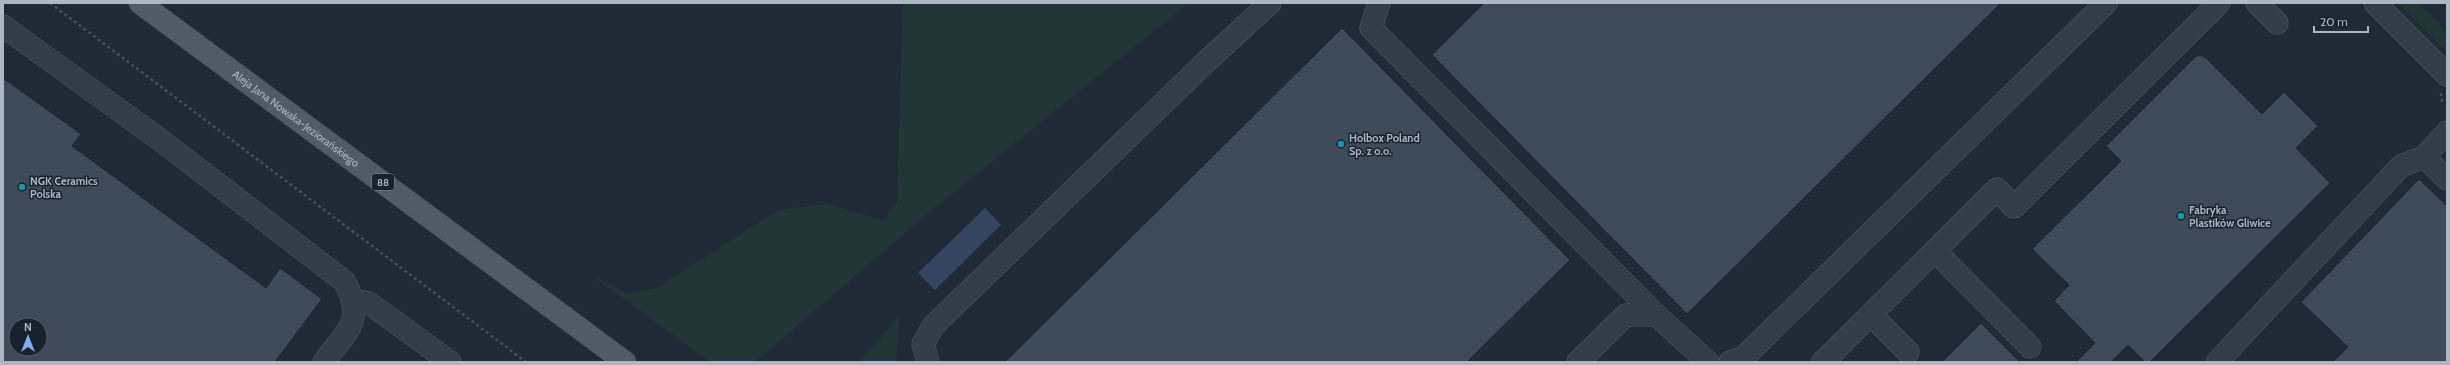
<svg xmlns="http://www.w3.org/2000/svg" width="2450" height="365" font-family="Cabin,sans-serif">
  <rect width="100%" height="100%" fill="#202a37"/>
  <g fill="#223638">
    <polygon points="903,3 1189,3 933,209 755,362 710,362 593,276 628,294 657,288 778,210 827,204 883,220 897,203"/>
    <polygon points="2397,3 2418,3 2447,32 2447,48 2442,48"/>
    <polygon points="899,317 896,362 859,362"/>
  </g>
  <polygon fill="#33455f" points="985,208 1001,225 935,290 918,273"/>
  <g fill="#3e4a5a" stroke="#1b232e" fill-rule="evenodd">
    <polygon points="1484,3 2001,3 1687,314 1432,55"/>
    <polygon points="1342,28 1570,260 1467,362 1005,362"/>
    <polygon points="2200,55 2206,58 2262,114 2284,92 2318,126 2296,148 2330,183 2150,362 2145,362 2128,345 2111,362 2076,362 2095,343 2054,301 2069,285 2032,249 2121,161 2106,146 2195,57"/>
    <path d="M 3,78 L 81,134 L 72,146 L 266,288 L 280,268 L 322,299 L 275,362 L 3,362 ZM 16,325 L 40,325 L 40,349 L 16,349 Z"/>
    <polygon points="2419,179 2447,206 2447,362 2333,362 2348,347 2301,302"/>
    <polygon points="1981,323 2020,362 1942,362"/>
  </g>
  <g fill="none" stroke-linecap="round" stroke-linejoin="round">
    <g stroke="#515966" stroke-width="23">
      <g id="minor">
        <polyline points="1379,3 1371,28 1656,315"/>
        <polyline points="2257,3 2277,23"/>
        <polyline points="2375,3 2447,75"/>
        <path d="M 3,26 L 163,142 L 345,282 C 365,322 347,330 324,362"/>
        <polyline points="2424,157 2447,179"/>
        <polyline points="1935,251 2030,347"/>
        <polyline points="354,300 369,303 450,362"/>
        <polyline points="1871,315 1908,352"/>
        <polyline points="928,362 923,344 933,326 1208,60 1270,3"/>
        <polyline points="1578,362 1626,315 1656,315 1708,362"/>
        <polyline points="1730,362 1744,357 2106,3"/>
        <polyline points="1823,362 1997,189 2014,207 2219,3"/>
        <polyline points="2217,362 2401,166 2424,157 2447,132"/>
      </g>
    </g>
    <g stroke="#3d4551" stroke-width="23">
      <g id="major">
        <path id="s1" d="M 140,3 L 625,362"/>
      </g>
    </g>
    <g stroke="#3f5356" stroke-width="2.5" stroke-dasharray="3 3" stroke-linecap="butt">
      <polyline points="50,3 526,362"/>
      <polyline points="2441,93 2442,102"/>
    </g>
    <use href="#minor" stroke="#333c48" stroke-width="22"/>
    <use href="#major" stroke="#515b68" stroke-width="22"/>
  </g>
  <g fill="#0f9aa8" stroke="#19212c" stroke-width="1.5">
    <circle cx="1341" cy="144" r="4"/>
    <circle cx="22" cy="187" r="4"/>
    <circle cx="2181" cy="216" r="4"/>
  </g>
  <g text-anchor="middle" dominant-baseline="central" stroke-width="3" stroke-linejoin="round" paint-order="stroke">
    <rect fill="#19212c" stroke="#818997" stroke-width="1" x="372" y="174" width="22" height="16" rx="3"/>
    <g font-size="10" font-weight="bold" fill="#adb6c5">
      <text x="383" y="182">88</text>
    </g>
    <g font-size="11" fill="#adb6c5" stroke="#19212c">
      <text stroke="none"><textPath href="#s1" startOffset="194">Aleja Jana Nowaka-Jeziorańskiego</textPath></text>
    </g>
    <g font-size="11" font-weight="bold" fill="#adb6c5" stroke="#19212c" text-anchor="start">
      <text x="1349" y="138">Holbox Poland<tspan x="1349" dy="13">Sp. z o.o.</tspan></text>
      <text x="30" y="181">NGK Ceramics<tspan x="30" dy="13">Polska</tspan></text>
      <text x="2189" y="210">Fabryka<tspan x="2189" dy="13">Plastików Gliwice</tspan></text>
    </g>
  </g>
  <rect width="2450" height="365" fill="none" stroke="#adb6c5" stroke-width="8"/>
  <g transform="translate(28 337)"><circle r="19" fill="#19212c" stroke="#545d69"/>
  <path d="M0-3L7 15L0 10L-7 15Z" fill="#7fadf8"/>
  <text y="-6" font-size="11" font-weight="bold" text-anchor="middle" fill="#adb6c5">N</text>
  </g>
  <path d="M2314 26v6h54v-6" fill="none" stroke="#adb6c5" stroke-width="2"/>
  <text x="2320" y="26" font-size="12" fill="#adb6c5" stroke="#19212c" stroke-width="3" paint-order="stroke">20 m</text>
</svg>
